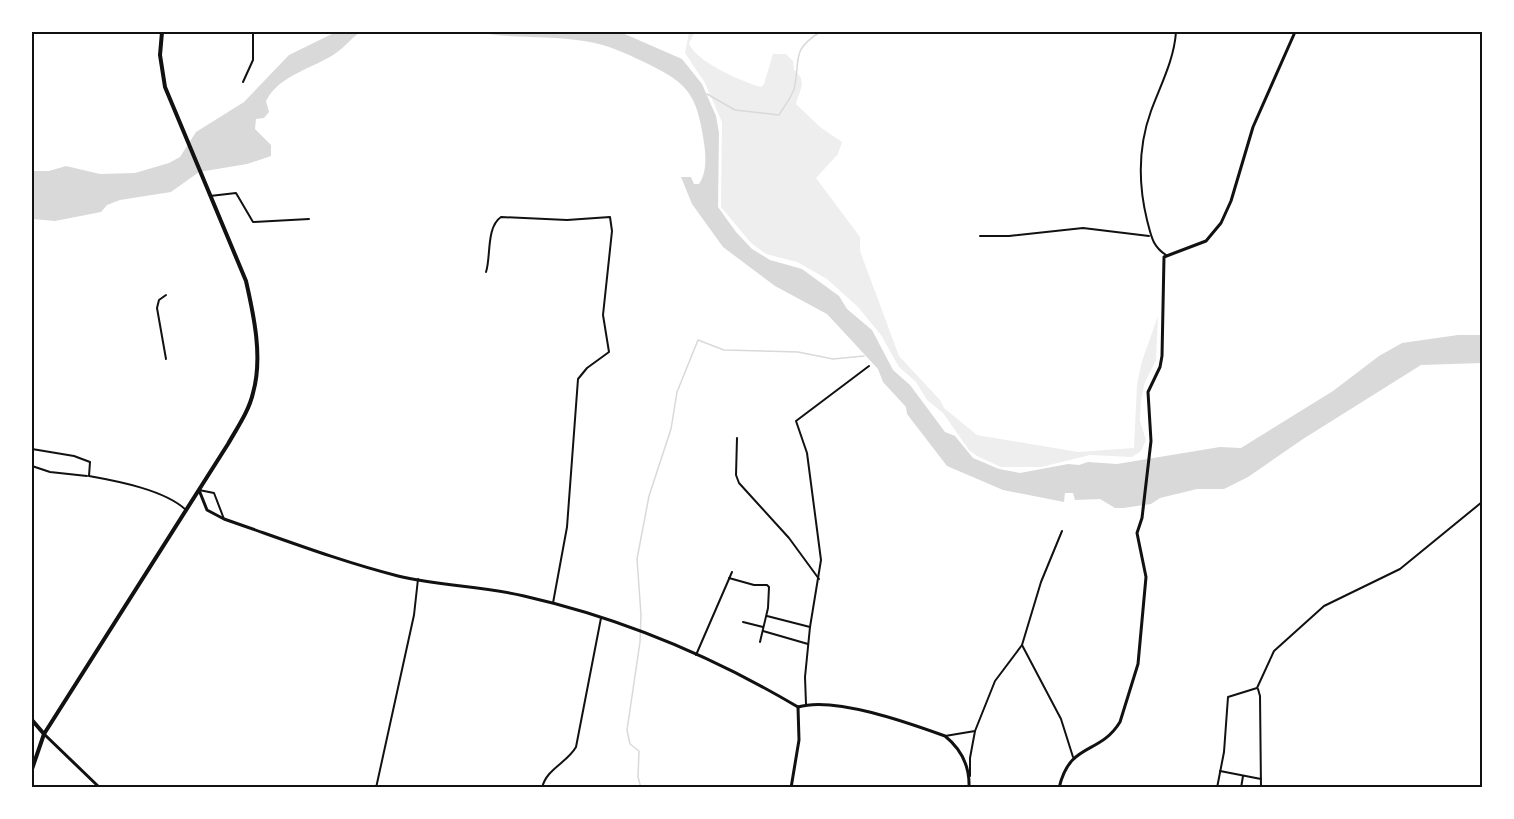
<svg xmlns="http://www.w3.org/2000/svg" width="1514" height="819" font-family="'Open Sans',sans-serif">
  <rect width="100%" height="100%" fill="#fff"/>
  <path fill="#eee" d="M 689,32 L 695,32 L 689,43 C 694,61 743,82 761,87 L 764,84 L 773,54 L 786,54 L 793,61 L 794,70 C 808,82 800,88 796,104 L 820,127 L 842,142 L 838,154 L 816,178 L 860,237 L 860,251 L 899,356 L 940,400 L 944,408 L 977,435 L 1078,452 L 1134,448 L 1137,384 L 1142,361 L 1158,316 L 1156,360 L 1145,382 L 1141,400 L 1140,421 L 1146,440 L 1141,451 L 1132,457 L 1090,455 L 1041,467 L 1001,467 L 977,456 L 969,450 L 943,413 L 927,400 L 916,382 L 899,367 L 881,335 L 858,307 L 827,279 L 797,262 L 766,254 L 751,243 L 721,207 L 722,122 L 705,83 L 685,53 Z"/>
  <g fill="#d9d9d9">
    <path d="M 336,32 L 361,32 C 352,37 345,47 336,53 C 313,69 280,74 266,101 L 269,112 L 264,118 L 256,119 L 255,129 L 271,145 L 271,156 L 247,164 L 199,172 L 171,192 L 120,200 L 107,205 L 101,212 L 55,221 L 32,219 L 32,171 L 49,171 L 66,166 L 100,174 L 135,173 L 169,163 L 180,157 L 196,132 L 244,102 L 289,55 Z"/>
    <path d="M 475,32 L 620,32 L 682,59 L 702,84 L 716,116 L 719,133 L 718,207 L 736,232 L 752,249 L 770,260 L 802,269 L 839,296 L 847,309 L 872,330 L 893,370 L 910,385 L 945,432 L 955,436 L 973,458 L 999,469 L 1020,473 L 1068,464 L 1079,465 L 1088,462 L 1117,464 L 1220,447 L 1241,448 L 1333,391 L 1379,356 L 1402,343 L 1458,335 L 1482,335 L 1482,363 L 1421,365 L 1303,439 L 1248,477 L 1224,489 L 1197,489 L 1160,498 L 1151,504 L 1123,508 L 1115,508 L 1100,499 L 1075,500 L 1073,493 L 1065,493 L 1064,502 L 1003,490 L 947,466 L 907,414 L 906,407 L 883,382 L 878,369 L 827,314 L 775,286 L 723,247 L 692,204 L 681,177 L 691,177 L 694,184 L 699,184 C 709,170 705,147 702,131 C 695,89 681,80 644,62 C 625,53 606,44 584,41 C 548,35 511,39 475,32 Z"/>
  </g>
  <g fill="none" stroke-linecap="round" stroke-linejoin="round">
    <g stroke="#d9d9d9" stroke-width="1.5">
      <path d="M 707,94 L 735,110 L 779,115 C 784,106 794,95 795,85 C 800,57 792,50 820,32"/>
      <polyline points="641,788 638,777 639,751 630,744 627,730 640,642 641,615 637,559 649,496 671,429 677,392 698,340 724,350 798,352 833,359 864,356"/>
    </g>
    <g stroke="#111" stroke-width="2">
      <polyline points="243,82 253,60 253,32"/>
      <polyline points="210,196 236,193 253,222 309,219"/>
      <polyline points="980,236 1009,236 1083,228 1149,236"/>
      <path d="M 1166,255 C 1152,246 1151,235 1147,220 C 1138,183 1138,147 1151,111 C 1161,84 1174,60 1176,32"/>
      <path d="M 486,272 C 491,258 486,227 501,217 L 567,220 L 610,217 L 612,231 L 603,315 L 609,352 L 587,368 L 578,379 L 567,527 L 553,603"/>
      <polyline points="166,295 159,300 157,308 166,359"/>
      <polyline points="737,438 736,475 739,483 789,538 819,579"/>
      <path d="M 32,449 L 74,456 L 90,462 L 89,476 C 117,481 165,490 186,510"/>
      <polyline points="32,466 50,472 87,476"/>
      <polyline points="199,490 214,493 224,519"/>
      <polyline points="729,578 754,585 767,585 769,587 768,608 760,642"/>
      <polyline points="767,616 810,627"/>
      <polyline points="743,622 763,627"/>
      <polyline points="763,631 808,644"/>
      <polyline points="1022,645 1041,582 1062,531"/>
      <polyline points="696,655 732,572"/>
      <polyline points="1258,689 1260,696 1261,788"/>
      <polyline points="806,704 805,677 810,627 821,560 807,453 796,421 869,366"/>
      <polyline points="945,736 975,731 995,681 1022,645 1061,719 1073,757"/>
      <polyline points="1220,771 1261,779"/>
      <polyline points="970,776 970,758 975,731"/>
      <polyline points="791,786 805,788"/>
      <polyline points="376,788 414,615 418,579"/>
      <path d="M 542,788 C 546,769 567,763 576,747 L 601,618"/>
      <polyline points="1217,788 1224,752 1228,697 1257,688 1274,651 1324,606 1400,569 1482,502"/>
      <polyline points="1241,788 1243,776"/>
    </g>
    <g stroke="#111" stroke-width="3">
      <path d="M 199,490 L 207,510 L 224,519 C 282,539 339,561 398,576 C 439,586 482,586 524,596 C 621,618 712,656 798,707 L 799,740 L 791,788"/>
      <path d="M 798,707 C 834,696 909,723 945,736 C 961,749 970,766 969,788"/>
      <polyline points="44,734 100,788"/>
      <path d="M 1059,788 C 1070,741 1099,756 1120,722 L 1138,664 L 1146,577 L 1137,533 L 1142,518 L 1151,441 L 1148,392 L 1160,367 L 1162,356 L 1164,257 L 1206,241 L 1221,223 L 1231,201 L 1253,127 L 1295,32"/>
    </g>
    <polyline stroke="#111" stroke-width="4" points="32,720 44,734"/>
    <path stroke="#111" stroke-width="4" d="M 32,769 L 44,734 L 228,444 C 237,428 249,411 253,393 C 263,358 254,316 246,281 L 165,87 L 160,55 L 162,32"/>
  </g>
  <rect width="1514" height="819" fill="none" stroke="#ffffff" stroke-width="66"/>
  <rect x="33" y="33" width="1448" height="753" fill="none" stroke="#111" stroke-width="2"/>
</svg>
